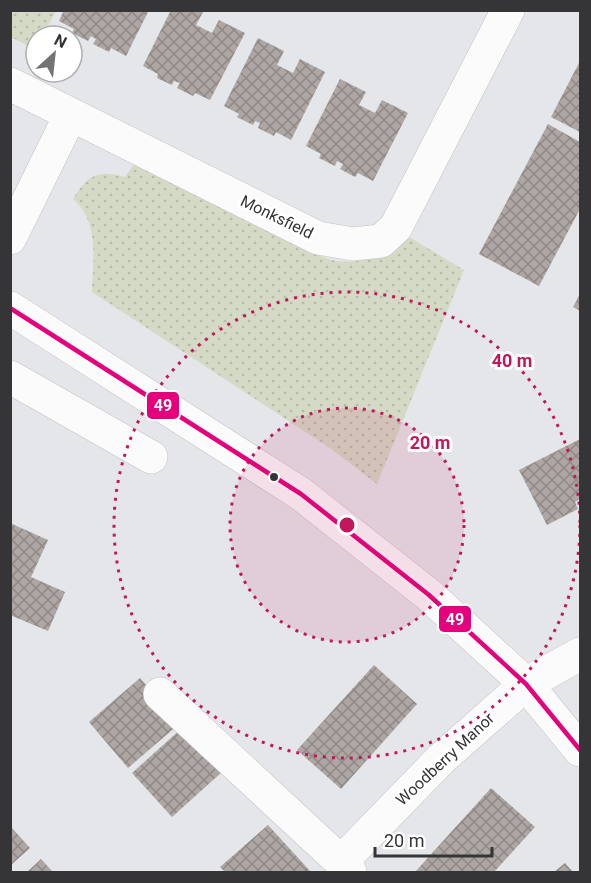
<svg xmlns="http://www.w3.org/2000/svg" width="591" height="883" font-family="Roboto,sans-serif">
  <defs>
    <pattern id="grass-dots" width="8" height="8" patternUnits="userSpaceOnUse" patternTransform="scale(1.5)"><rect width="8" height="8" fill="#d4dac5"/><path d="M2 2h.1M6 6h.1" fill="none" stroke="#b7bcaa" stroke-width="1.8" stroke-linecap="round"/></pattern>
    <pattern id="building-cross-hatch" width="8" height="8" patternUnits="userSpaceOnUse" patternTransform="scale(1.5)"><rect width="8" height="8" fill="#aea6a3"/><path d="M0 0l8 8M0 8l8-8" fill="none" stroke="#8e8886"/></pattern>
  </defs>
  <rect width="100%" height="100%" fill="#e5e6e9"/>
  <g fill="url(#grass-dots)">
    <polygon points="10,11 56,11 43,36 36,36 36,50 11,37"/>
    <path d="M 135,163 L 305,248 C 313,252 322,257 331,260 C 355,266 392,256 409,237 L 464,270 L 377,484 L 330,448 L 92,292 C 93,261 100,222 73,199 C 87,175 98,169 125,177 Z"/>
  </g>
  <g fill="url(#building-cross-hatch)">
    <polygon points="64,10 149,10 126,56 111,48 109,52 93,44 96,39 91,36 88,41 72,33 74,29 59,21"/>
    <polygon points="171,10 203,12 196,25 212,33 219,20 245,33 210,100 195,93 193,96 177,88 180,83 174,81 172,85 157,78 158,74 143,66"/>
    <polygon points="258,38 284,51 277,65 293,73 300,59 325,72 291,140 276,132 274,136 258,128 260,123 255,121 253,125 237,117 239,114 224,106"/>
    <polygon points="580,61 580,132 551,117"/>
    <polygon points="340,79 366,92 359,105 375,113 382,100 408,113 373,181 358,173 355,177 340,169 343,164 337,161 335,166 319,158 321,154 306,146"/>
    <polygon points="548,124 580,142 580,209 539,286 479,254"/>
    <polygon points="580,294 580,311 573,307"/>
    <polygon points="580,439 580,499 575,502 578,509 547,525 519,470"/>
    <polygon points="10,523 48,540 31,577 65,592 48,631 10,615"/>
    <polygon points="374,665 417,704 341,789 297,750"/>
    <polygon points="140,678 179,724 128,768 89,722"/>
    <polygon points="182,728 222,772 172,817 132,773"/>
    <polygon points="491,788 535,827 494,872 415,872"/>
    <polygon points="268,825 311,872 225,872 220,867"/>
    <polygon points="10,826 30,848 10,866"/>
    <polygon points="41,859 53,872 27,872"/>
    <polygon points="565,863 573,872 554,872"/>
  </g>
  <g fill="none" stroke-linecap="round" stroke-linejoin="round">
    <g stroke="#c3c3c5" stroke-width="34">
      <g id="minor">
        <polyline points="10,84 318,238 353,244 381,241 396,227 508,10"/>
        <polyline points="10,238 70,116"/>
        <polyline points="10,377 151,457"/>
        <polyline points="160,694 341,862 350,872"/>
        <polyline points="341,862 441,759 526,684 580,654"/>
      </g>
    </g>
    <g stroke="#c3c3c5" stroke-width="34">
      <polyline id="major" points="10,308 301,494 429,595 526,684 580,750"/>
    </g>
    <use href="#minor" stroke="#fbfbfc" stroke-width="33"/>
    <use href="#major" stroke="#fbfbfc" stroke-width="33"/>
    <g stroke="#fff" stroke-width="9">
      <polyline id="bus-1" points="10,308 301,494 429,595 526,684 580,750"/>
    </g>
    <use href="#bus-1" stroke="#e5007d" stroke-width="4.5"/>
  </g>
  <circle cx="347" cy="525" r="117" fill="#c2185b" fill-opacity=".12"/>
  <g fill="none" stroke="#c2185b" stroke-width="3" stroke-dasharray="3 6">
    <circle cx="347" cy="525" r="117"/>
    <circle cx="347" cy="525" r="233"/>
  </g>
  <circle fill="#353537" stroke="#fff" stroke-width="2" cx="274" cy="477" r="5"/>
  <g text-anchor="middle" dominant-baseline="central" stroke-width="6" stroke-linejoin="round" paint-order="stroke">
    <g font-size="16" fill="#353537" stroke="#fff">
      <text transform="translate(277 217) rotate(26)">Monksfield</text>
      <text transform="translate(445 759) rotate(-43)">Woodberry Manor</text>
    </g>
  </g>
  <circle cx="347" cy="525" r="9" fill="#c2185b" stroke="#fff" stroke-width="3"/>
  <g font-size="18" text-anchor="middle" font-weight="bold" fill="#c2185b" stroke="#fff" stroke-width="6" stroke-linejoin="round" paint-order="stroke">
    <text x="512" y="367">40 m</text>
    <text x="430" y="449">20 m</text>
  </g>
  <g stroke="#fff" stroke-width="2">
    <rect x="146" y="391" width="34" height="29" rx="6" fill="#e5007d"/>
    <rect x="438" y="605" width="34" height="28" rx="6" fill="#e5007d"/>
  </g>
  <g font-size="16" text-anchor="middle" font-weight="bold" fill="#fff">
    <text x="163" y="411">49</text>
    <text x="455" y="625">49</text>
  </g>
  <rect width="591" height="883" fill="none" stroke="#353537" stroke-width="24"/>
  <g transform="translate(54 54) rotate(27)"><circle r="28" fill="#ffffff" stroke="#aeaeaf" stroke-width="1.5"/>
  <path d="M0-4.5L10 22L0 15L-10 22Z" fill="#737375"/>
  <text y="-9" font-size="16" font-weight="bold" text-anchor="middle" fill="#353537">N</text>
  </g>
  <path d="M375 847v9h117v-9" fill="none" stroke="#353537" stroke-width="3"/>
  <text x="384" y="847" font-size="18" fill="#353537" stroke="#ffffff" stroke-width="4.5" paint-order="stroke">20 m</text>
</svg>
